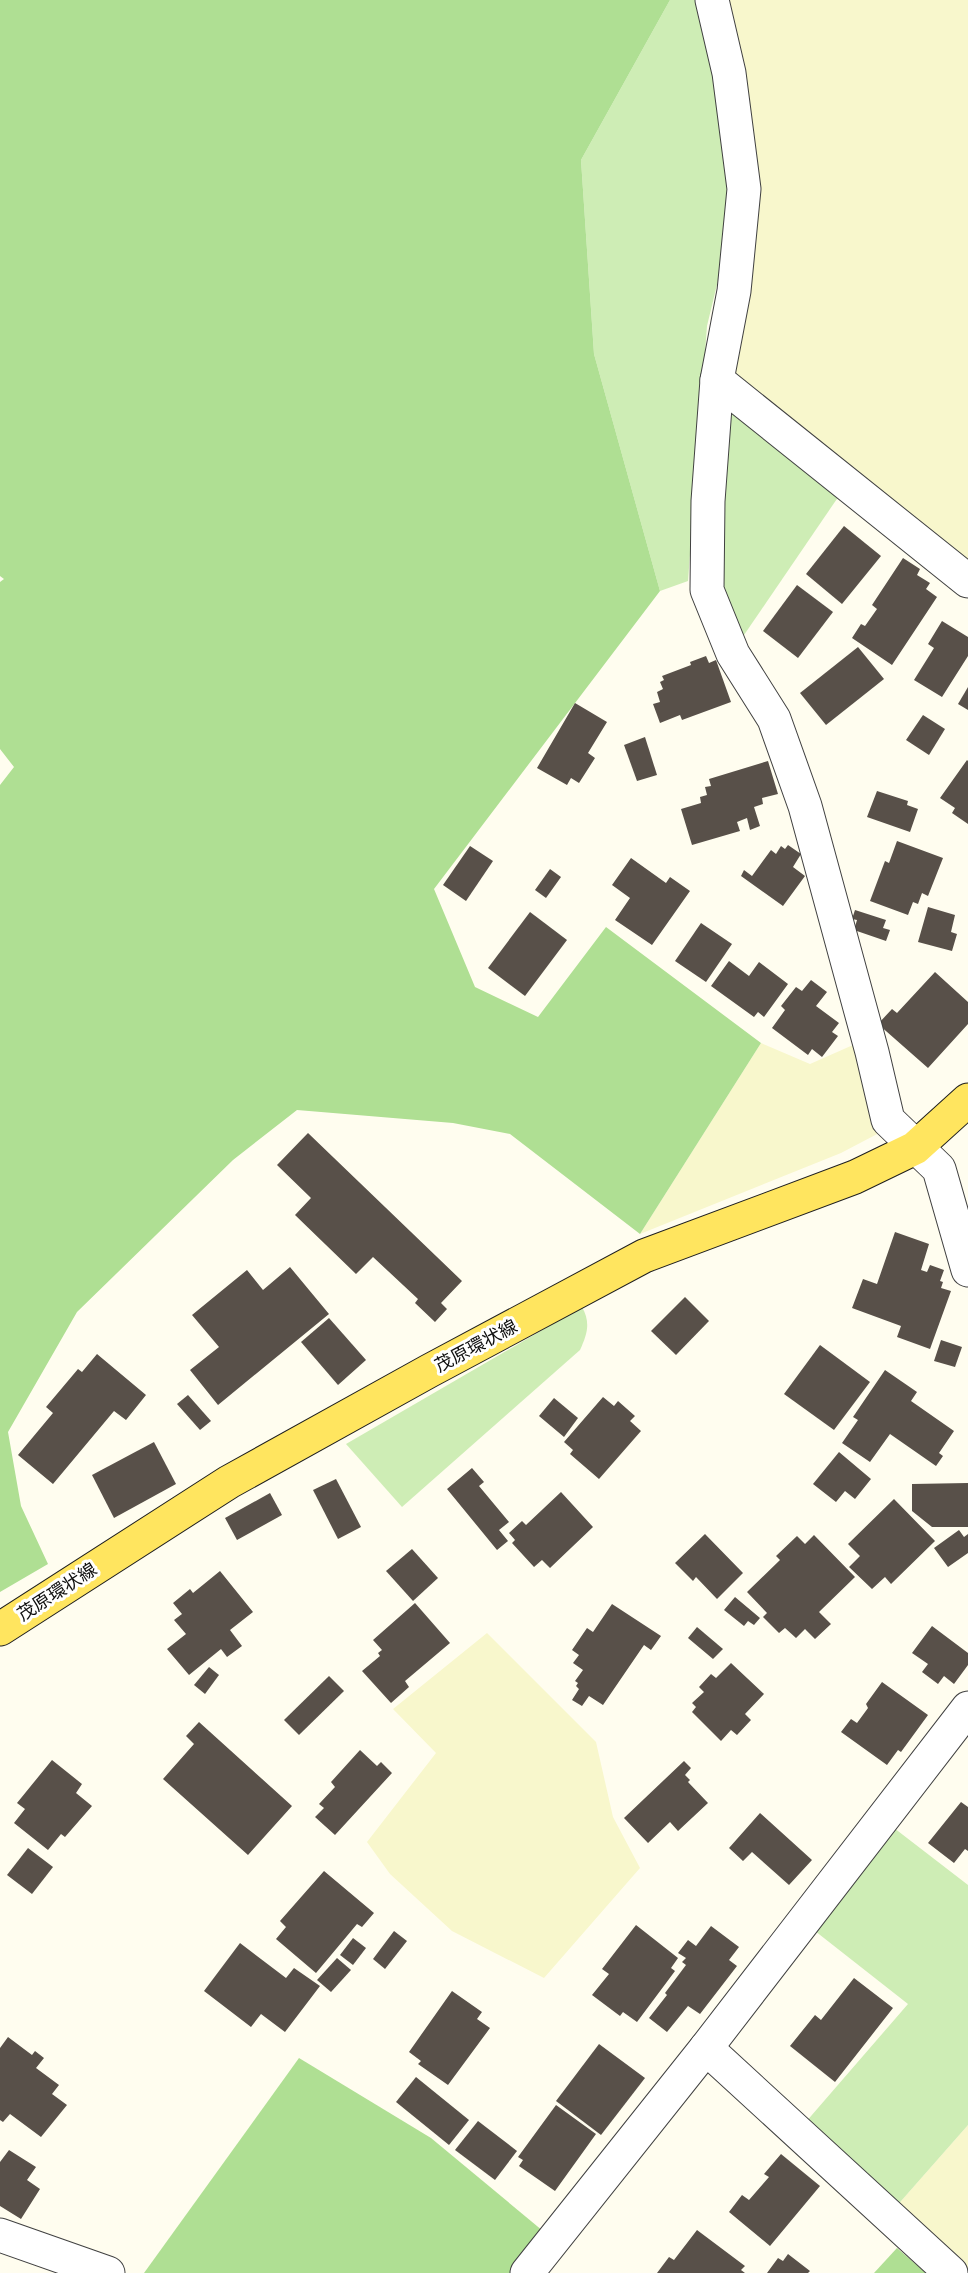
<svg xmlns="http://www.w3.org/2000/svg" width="968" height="2273" font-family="'Times New Roman','Noto Sans JP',serif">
  <rect width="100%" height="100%" fill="#fffdef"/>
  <g fill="#f8f7cc">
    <polygon points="726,0 968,0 968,565 738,378 727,361"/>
    <polygon points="761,1043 810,1064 853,1045 881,1132 841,1153 640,1234"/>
    <polygon points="487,1633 596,1742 613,1817 640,1868 544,1978 452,1931 390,1874 367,1842 436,1753 393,1709"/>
    <polygon points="968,2125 968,2273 965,2273 894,2209"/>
  </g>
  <g fill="#ceedb5">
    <polygon points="670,0 699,0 734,183 726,247 707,326 688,581 660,591 594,354 581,160"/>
    <polygon points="722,393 843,490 744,635 720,602"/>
    <path d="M 582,1307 C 591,1323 587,1334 580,1350 L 402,1507 L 346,1444 Z"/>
    <polygon points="894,1828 968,1885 968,2125 894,2209 805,2123 908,2004 815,1931"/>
  </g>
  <g fill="#afdf93">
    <polygon points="0,0 670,0 581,160 594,354 660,591 434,889 475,987 538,1017 606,927 761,1043 640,1234 510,1134 453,1123 297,1110 233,1160 77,1312 8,1432 21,1506 48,1564 0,1592 0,785 14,767 0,749 0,582 4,579 0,576"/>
    <polygon points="299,2058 431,2138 543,2231 511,2273 144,2273"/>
    <polygon points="897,2248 926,2273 874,2273"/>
  </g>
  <g fill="#585049">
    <polygon points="844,526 881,556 842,604 806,574"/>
    <polygon points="903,558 920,569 917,575 930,583 926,589 937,597 892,665 852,638 861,624 865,626 877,609 872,605"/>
    <polygon points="797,585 833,612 798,658 763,631"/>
    <polygon points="942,621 968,637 968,656 942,697 914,680 934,648 928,644"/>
    <polygon points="858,647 884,679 826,725 800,693"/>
    <polygon points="706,656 709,663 716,660 731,702 682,720 680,715 660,723 653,704 660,702 657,692 663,689 660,682 664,680 662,676 691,665 690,662"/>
    <polygon points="968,687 968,710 958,704"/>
    <polygon points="575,703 607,722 588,753 595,758 579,783 571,778 567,785 537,768"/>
    <polygon points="923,715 945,729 929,755 906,740"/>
    <polygon points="645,737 657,775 637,781 624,745"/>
    <polygon points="967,760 968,761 968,824 952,813 955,808 940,798"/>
    <polygon points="768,761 778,794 762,798 763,804 754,807 760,826 750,830 747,818 737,822 740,831 692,845 681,809 701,803 700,797 707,795 705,787 711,786 709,779"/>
    <polygon points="877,791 908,801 907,805 918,809 910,832 867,817"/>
    <polygon points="897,841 943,858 928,896 922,893 918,904 913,902 908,915 870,901 885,861 889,863"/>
    <polygon points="788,845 801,854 793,867 805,876 783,906 741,876 744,870 752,876 771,850 776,854 781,846 785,849"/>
    <polygon points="470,846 493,861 466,901 443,885"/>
    <polygon points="631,858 666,883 670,877 690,891 652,945 615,920 630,898 612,885"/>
    <polygon points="550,869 561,877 546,898 535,890"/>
    <polygon points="928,907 955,915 951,932 957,934 952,951 918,942"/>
    <polygon points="855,910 886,920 883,928 890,930 886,941 854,930 857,920 852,919"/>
    <polygon points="530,912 567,940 525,996 488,968"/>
    <polygon points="701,923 732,944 706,982 675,961"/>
    <polygon points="729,961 749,976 759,962 788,984 764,1017 758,1012 754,1017 711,986"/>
    <polygon points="935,972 968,1002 968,1024 928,1068 878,1024 892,1009 897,1013"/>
    <polygon points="811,980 827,992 816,1006 839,1023 832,1032 838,1036 822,1057 812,1049 808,1055 772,1028 785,1010 781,1006 796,987 802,991"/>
    <polygon points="308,1133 462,1281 441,1303 447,1309 435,1322 415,1303 418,1299 373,1257 356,1274 295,1215 311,1198 277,1165"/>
    <polygon points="895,1232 929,1244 921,1270 927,1272 930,1265 944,1270 940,1281 943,1282 941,1288 951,1291 930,1349 897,1337 901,1326 852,1308 863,1279 877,1284"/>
    <polygon points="290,1267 329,1314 218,1405 190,1370 219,1347 192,1315 247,1270 263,1290"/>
    <polygon points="685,1297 709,1321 676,1355 651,1331"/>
    <polygon points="329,1318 366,1360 338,1385 301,1342"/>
    <polygon points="941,1340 962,1347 955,1367 934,1361"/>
    <polygon points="820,1345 870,1382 834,1430 784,1394"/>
    <polygon points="97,1354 146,1395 126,1420 114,1411 53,1484 18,1455 53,1413 46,1407 78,1369 82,1372"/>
    <polygon points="885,1370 917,1392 911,1401 954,1431 939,1453 943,1456 936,1466 890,1434 870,1462 842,1443 858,1420 853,1417"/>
    <polygon points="188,1395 211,1421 200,1430 177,1404"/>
    <polygon points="603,1397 614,1406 618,1401 635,1416 630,1421 641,1431 599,1479 570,1454 573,1450 564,1442"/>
    <polygon points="554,1398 578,1418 564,1437 539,1416"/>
    <polygon points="154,1442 176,1484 114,1518 92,1475"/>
    <polygon points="839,1452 871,1479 855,1499 845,1491 836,1502 813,1484"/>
    <polygon points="472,1468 484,1482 479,1486 509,1522 499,1530 508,1541 497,1550 447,1489"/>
    <polygon points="336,1479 361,1527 338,1539 313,1490"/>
    <polygon points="968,1483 968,1527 932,1527 912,1511 912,1484"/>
    <polygon points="561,1492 593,1527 550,1568 542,1560 534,1567 512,1543 515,1540 509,1533 522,1521 526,1525"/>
    <polygon points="270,1493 282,1515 237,1540 225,1518"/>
    <polygon points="894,1499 935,1541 891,1584 885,1577 872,1589 849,1567 860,1556 848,1544"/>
    <polygon points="959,1530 964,1537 968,1534 968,1553 948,1567 934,1548"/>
    <polygon points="705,1534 743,1573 717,1599 696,1577 693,1581 675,1563"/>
    <polygon points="814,1535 855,1577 819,1612 831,1624 815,1639 805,1629 796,1638 785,1628 779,1633 763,1617 767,1613 747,1592 780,1560 776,1556 797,1536 805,1544"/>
    <polygon points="412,1549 438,1578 413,1601 386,1571"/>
    <polygon points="220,1571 253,1612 230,1630 242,1646 227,1657 221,1649 189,1675 167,1649 186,1634 174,1620 182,1614 173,1603 190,1589 193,1593"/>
    <polygon points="735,1597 760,1618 754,1625 748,1621 744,1626 724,1610"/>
    <polygon points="415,1603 450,1643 405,1681 409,1687 391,1703 362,1671 380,1656 378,1653 382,1650 373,1640"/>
    <polygon points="612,1604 661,1636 651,1650 644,1645 603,1705 589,1696 582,1706 572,1700 579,1689 576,1686 578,1683 575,1681 583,1670 573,1663 579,1655 572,1650 587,1628 593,1632"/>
    <polygon points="932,1626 968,1653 968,1665 954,1684 944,1676 938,1684 922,1672 928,1664 912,1653"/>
    <polygon points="697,1627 723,1649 713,1659 688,1638"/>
    <polygon points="731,1663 764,1694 745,1714 751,1720 737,1735 731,1730 721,1741 692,1712 696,1707 692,1703 704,1692 699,1687 711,1674 716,1678"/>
    <polygon points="209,1667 219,1675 205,1694 194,1685"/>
    <polygon points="329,1676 344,1691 299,1735 284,1720"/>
    <polygon points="882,1682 928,1715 901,1752 898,1750 887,1765 841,1732 851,1719 857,1723 868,1708 866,1704"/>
    <polygon points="199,1722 292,1806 248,1855 163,1779 194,1744 186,1736"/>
    <polygon points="360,1750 377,1766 381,1762 392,1773 335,1835 315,1817 324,1808 319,1804 335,1787 331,1782"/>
    <polygon points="52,1760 82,1784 76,1793 92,1806 65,1837 61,1834 48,1850 14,1823 25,1809 17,1803"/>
    <polygon points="684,1761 691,1768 685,1775 690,1780 688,1782 708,1803 678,1831 670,1822 648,1843 624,1818"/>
    <polygon points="961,1802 968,1807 968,1851 965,1849 954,1863 928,1843"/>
    <polygon points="760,1813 812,1860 789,1885 752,1852 743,1861 729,1848"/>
    <polygon points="28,1848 53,1867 32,1894 7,1875"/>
    <polygon points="324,1871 374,1913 362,1927 357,1924 316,1973 276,1939 286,1927 280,1921"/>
    <polygon points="636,1925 678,1958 671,1968 675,1971 637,2022 623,2012 620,2016 592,1995 609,1974 602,1969"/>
    <polygon points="711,1926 739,1947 729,1960 737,1966 700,2014 688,2006 667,2032 649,2018 667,1995 665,1993 686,1965 682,1962 686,1958 678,1953 688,1940 696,1946"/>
    <polygon points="394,1931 407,1941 385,1969 373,1959"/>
    <polygon points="353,1938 366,1948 353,1965 340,1955"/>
    <polygon points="240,1943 286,1978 294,1968 320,1986 285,2032 261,2014 251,2027 204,1991"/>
    <polygon points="337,1958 351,1970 331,1992 317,1980"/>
    <polygon points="854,1978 893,2008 835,2082 790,2046 815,2015 821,2020"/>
    <polygon points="452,1991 482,2012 477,2019 490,2028 448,2085 418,2064 421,2061 409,2052"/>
    <polygon points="8,2037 32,2055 35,2051 44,2058 36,2068 59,2085 52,2094 67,2105 41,2137 10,2114 3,2122 0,2120 0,2048"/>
    <polygon points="599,2044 645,2078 601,2135 556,2101"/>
    <polygon points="416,2077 469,2120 449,2145 396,2102"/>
    <polygon points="556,2105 596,2134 555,2191 519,2166 523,2160 518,2157"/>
    <polygon points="478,2121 517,2151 495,2180 455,2150"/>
    <polygon points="9,2150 36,2167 27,2180 40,2189 21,2219 0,2206 0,2162"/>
    <polygon points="781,2154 820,2186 770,2246 729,2212 742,2195 749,2200 769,2177 764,2174"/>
    <polygon points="697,2230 745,2266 741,2270 745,2273 657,2273 669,2257 674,2260"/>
    <polygon points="788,2254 810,2271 808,2273 767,2273 778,2258 783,2261"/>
  </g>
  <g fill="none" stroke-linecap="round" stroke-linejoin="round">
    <g stroke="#414141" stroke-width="35">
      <g id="minor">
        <polyline points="712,0 729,73 744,189 734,291 717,380 708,501 707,590 733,654 774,719 805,806 872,1052 888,1120 939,1169 968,1270"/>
        <polyline points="717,380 968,581"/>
        <polyline points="706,2048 951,2273"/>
        <polyline points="0,2235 108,2273"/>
        <polyline points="527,2273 706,2048 968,1708"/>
      </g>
    </g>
    <g stroke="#1f1f1f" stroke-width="35">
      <polyline id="major" points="0,1629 229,1482 429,1371 644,1256 855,1177 915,1148 968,1100"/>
    </g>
    <use href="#minor" stroke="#fff" stroke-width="33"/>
    <use href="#major" stroke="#ffe55f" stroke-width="33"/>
  </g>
  <g text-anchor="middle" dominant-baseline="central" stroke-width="6" stroke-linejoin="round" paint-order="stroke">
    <g font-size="18" fill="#0e0e0e" stroke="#fff">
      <text transform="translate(476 1346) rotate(-28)">茂原環状線</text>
      <text transform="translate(57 1592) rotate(-33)">茂原環状線</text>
    </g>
  </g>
</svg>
